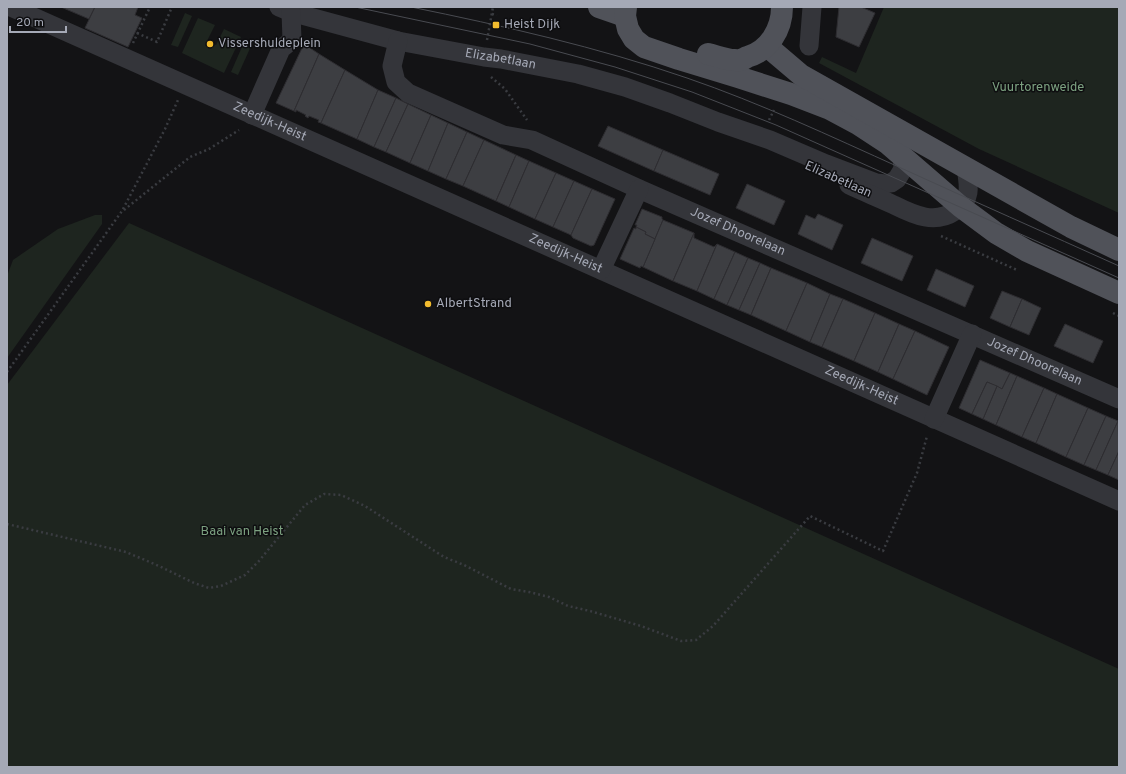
<svg xmlns="http://www.w3.org/2000/svg" width="1126" height="774" font-family="Overpass,sans-serif">
  <rect width="100%" height="100%" fill="#131315"/>
  <g fill="#1e251f">
    <polygon points="884,7 1119,7 1119,213 979,149 819,63 822,57 856,73"/>
    <polygon points="185,13 192,16 178,47 171,45"/>
    <polygon points="198,18 215,25 207,41 216,45 224,29 241,37 224,73 182,53"/>
    <polygon points="245,40 252,44 238,75 231,72"/>
    <polygon points="95,215 102,215 102,224 7,358 7,276 13,260 58,229"/>
    <polygon points="129,223 1119,669 1119,767 7,767 7,385"/>
  </g>
  <g fill="#3d3e42" stroke="#2e2d31">
    <polygon points="61,7 95,7 89,19"/>
    <polygon points="95,7 138,7 135,15 142,18 128,47 85,28"/>
    <polygon points="839,7 861,7 875,13 859,47 836,37"/>
    <polygon points="304,44 319,54 294,111 276,103"/>
    <polygon points="319,54 345,70 321,123 318,122 319,120 309,116 308,118 305,116 306,115 296,110 296,112 294,111"/>
    <polygon points="345,70 378,90 357,139 321,123"/>
    <polygon points="378,90 396,98 374,147 357,139"/>
    <polygon points="396,98 408,104 386,152 374,147"/>
    <polygon points="408,104 431,115 410,163 386,152"/>
    <polygon points="431,115 448,123 428,171 410,163"/>
    <polygon points="448,123 467,132 446,179 428,171"/>
    <polygon points="608,126 663,150 654,171 598,146"/>
    <polygon points="467,132 484,140 463,186 446,179"/>
    <polygon points="484,140 516,155 496,201 463,186"/>
    <polygon points="663,150 719,174 710,195 654,171"/>
    <polygon points="516,155 529,161 509,207 496,201"/>
    <polygon points="529,161 556,173 535,219 509,207"/>
    <polygon points="556,173 574,181 553,227 535,219"/>
    <polygon points="574,181 592,189 571,235 553,227"/>
    <polygon points="747,184 785,201 774,225 736,208"/>
    <polygon points="592,189 615,199 594,245 591,246 573,238 571,235"/>
    <polygon points="642,209 662,217 662,219 663,220 655,239 645,234 646,232 636,227 637,225 635,225"/>
    <polygon points="818,214 843,225 832,250 798,234 806,215 815,219"/>
    <polygon points="663,220 694,233 673,281 643,267"/>
    <polygon points="636,227 646,232 645,234 655,239 643,267 641,266 640,268 620,259 634,228 636,229"/>
    <polygon points="694,233 694,238 714,247 717,244 697,291 673,281"/>
    <polygon points="872,238 913,256 902,281 861,263"/>
    <polygon points="717,244 735,252 714,299 697,291"/>
    <polygon points="735,252 748,258 727,305 714,299"/>
    <polygon points="748,258 760,263 739,310 727,305"/>
    <polygon points="760,263 771,268 751,315 739,310"/>
    <polygon points="771,268 807,283 786,331 751,315"/>
    <polygon points="936,269 974,286 965,307 927,290"/>
    <polygon points="807,283 830,294 810,342 786,331"/>
    <polygon points="1002,291 1022,299 1010,327 990,318"/>
    <polygon points="830,294 843,299 822,347 810,342"/>
    <polygon points="843,299 875,313 854,361 822,347"/>
    <polygon points="1022,299 1041,308 1029,335 1010,327"/>
    <polygon points="875,313 899,324 878,372 854,361"/>
    <polygon points="899,324 915,331 893,379 878,372"/>
    <polygon points="1065,324 1103,341 1093,363 1054,346"/>
    <polygon points="915,331 949,347 927,395 893,379"/>
    <polygon points="980,360 1010,373 1002,389 987,382 972,414 959,408"/>
    <polygon points="1010,373 1017,376 996,425 983,419 997,386 1002,389"/>
    <polygon points="1017,376 1044,388 1022,437 996,425"/>
    <polygon points="987,382 997,386 983,419 972,414"/>
    <polygon points="1044,388 1057,394 1036,443 1022,437"/>
    <polygon points="1057,394 1088,408 1066,457 1036,443"/>
    <polygon points="1088,408 1106,416 1084,465 1066,457"/>
    <polygon points="1106,416 1118,421 1096,470 1084,465"/>
    <polygon points="1118,421 1119,451 1108,475 1096,470"/>
    <polygon points="1119,451 1119,480 1108,475"/>
  </g>
  <g fill="none" stroke-linecap="round" stroke-linejoin="round">
    <g stroke="#3a3c41" stroke-width="2.5" stroke-dasharray="2 3" stroke-linecap="butt">
      <polyline points="492,14 497,15"/>
      <polyline points="137,33 157,42 172,7"/>
      <polyline points="487,40 493,7"/>
      <polyline points="133,43 150,7"/>
      <polyline points="491,77 505,89 527,120"/>
      <polyline points="769,120 774,110"/>
      <polyline points="124,210 190,157 209,149 239,130"/>
      <polyline points="941,236 1017,270"/>
      <polyline points="1113,313 1119,316"/>
      <polyline points="7,372 122,211 165,129 178,100"/>
      <polyline points="7,524 126,552 159,566 194,583 209,588 221,586 245,575 259,561 305,505 324,494 341,495 365,506 444,557 464,565 511,589 529,592 549,597 568,606 590,611 641,626 681,641 696,640 713,626 810,516 883,551 917,473 927,436"/>
    </g>
    <g stroke="#34353a" stroke-width="19">
      <path id="s1" d="M 11,7 L 1119,501"/>
      <path id="s2" d="M 279,7 L 291,12 L 398,41 L 484,57 L 501,59 L 578,74 L 625,87 L 670,103 L 718,122 L 770,140 L 826,164 L 876,183 L 885,184 L 891,183 L 897,179 L 903,169 L 902,157"/>
      <path id="s3" d="M 398,41 L 392,66 L 396,82 L 408,93 L 503,135 L 532,140 L 639,189 L 1119,399"/>
      <polyline points="809,46 812,7"/>
      <polyline points="252,115 281,49 292,40 291,12"/>
      <path d="M 849,185 C 864,192 879,198 894,205 C 904,210 914,215 925,217 C 936,219 946,217 955,211 C 972,200 969,186 966,168"/>
      <polyline points="601,270 639,189"/>
      <polyline points="934,419 972,334"/>
    </g>
    <g stroke="#505259" stroke-width="22">
      <polyline points="599,7 625,16"/>
      <polyline points="626,7 625,16 628,29 634,39 644,47 679,59 738,77 791,94 830,109 858,124 887,143 961,207 996,233 1027,251 1119,293"/>
      <polyline points="767,46 801,75 1071,227 1119,250"/>
      <path d="M 708,54 C 717,56 726,60 735,60 C 739,61 744,59 747,57 C 769,51 782,29 782,7"/>
    </g>
    <g stroke="#494b51" stroke-width="1">
      <polyline points="355,7 530,44 615,67 692,92 776,125 1119,278"/>
      <path d="M 411,7 C 504,26 597,47 687,78 C 760,103 830,136 901,168 C 973,201 1046,233 1119,266"/>
    </g>
  </g>
  <g fill="#f2bb2e" stroke="#0e0e10" stroke-width="1.5">
    <rect x="492" y="21" width="8" height="8" rx="2"/>
    <circle cx="210" cy="44" r="4"/>
    <circle cx="428" cy="304" r="4"/>
  </g>
  <g text-anchor="middle" dominant-baseline="central" stroke-width="3" stroke-linejoin="round" paint-order="stroke">
    <g font-size="13" fill="#a5a9b6" stroke="#0e0e10" text-anchor="start">
      <text x="504" y="25">Heist Dijk</text>
      <text x="218" y="44">Vissershuldeplein</text>
      <text x="436" y="304">AlbertStrand</text>
    </g>
    <g font-size="13" fill="#a5a9b6" stroke="#0e0e10">
      <text stroke="none"><textPath href="#s2" startOffset="228">Elizabetlaan</textPath></text>
      <text stroke="none"><textPath href="#s1" startOffset="283">Zeedijk-Heist</textPath></text>
      <text transform="translate(838 180) rotate(24)">Elizabetlaan</text>
      <text stroke="none"><textPath href="#s3" startOffset="417">Jozef Dhoorelaan</textPath></text>
      <text stroke="none"><textPath href="#s1" startOffset="607">Zeedijk-Heist</textPath></text>
      <text stroke="none"><textPath href="#s3" startOffset="741">Jozef Dhoorelaan</textPath></text>
      <text stroke="none"><textPath href="#s1" startOffset="931">Zeedijk-Heist</textPath></text>
    </g>
    <g font-size="13" fill="#7ca180" stroke="#0e0e10">
      <text x="1038" y="88">Vuurtorenweide</text>
      <text x="242" y="532">Baai van Heist</text>
    </g>
  </g>
  <rect width="1126" height="774" fill="none" stroke="#a5a9b6" stroke-width="16"/>
  <path d="M10 26v6h56v-6" fill="none" stroke="#a5a9b6" stroke-width="2"/>
  <text x="16" y="26" font-size="12" fill="#a5a9b6" stroke="#0e0e10" stroke-width="3" paint-order="stroke">20 m</text>
</svg>
